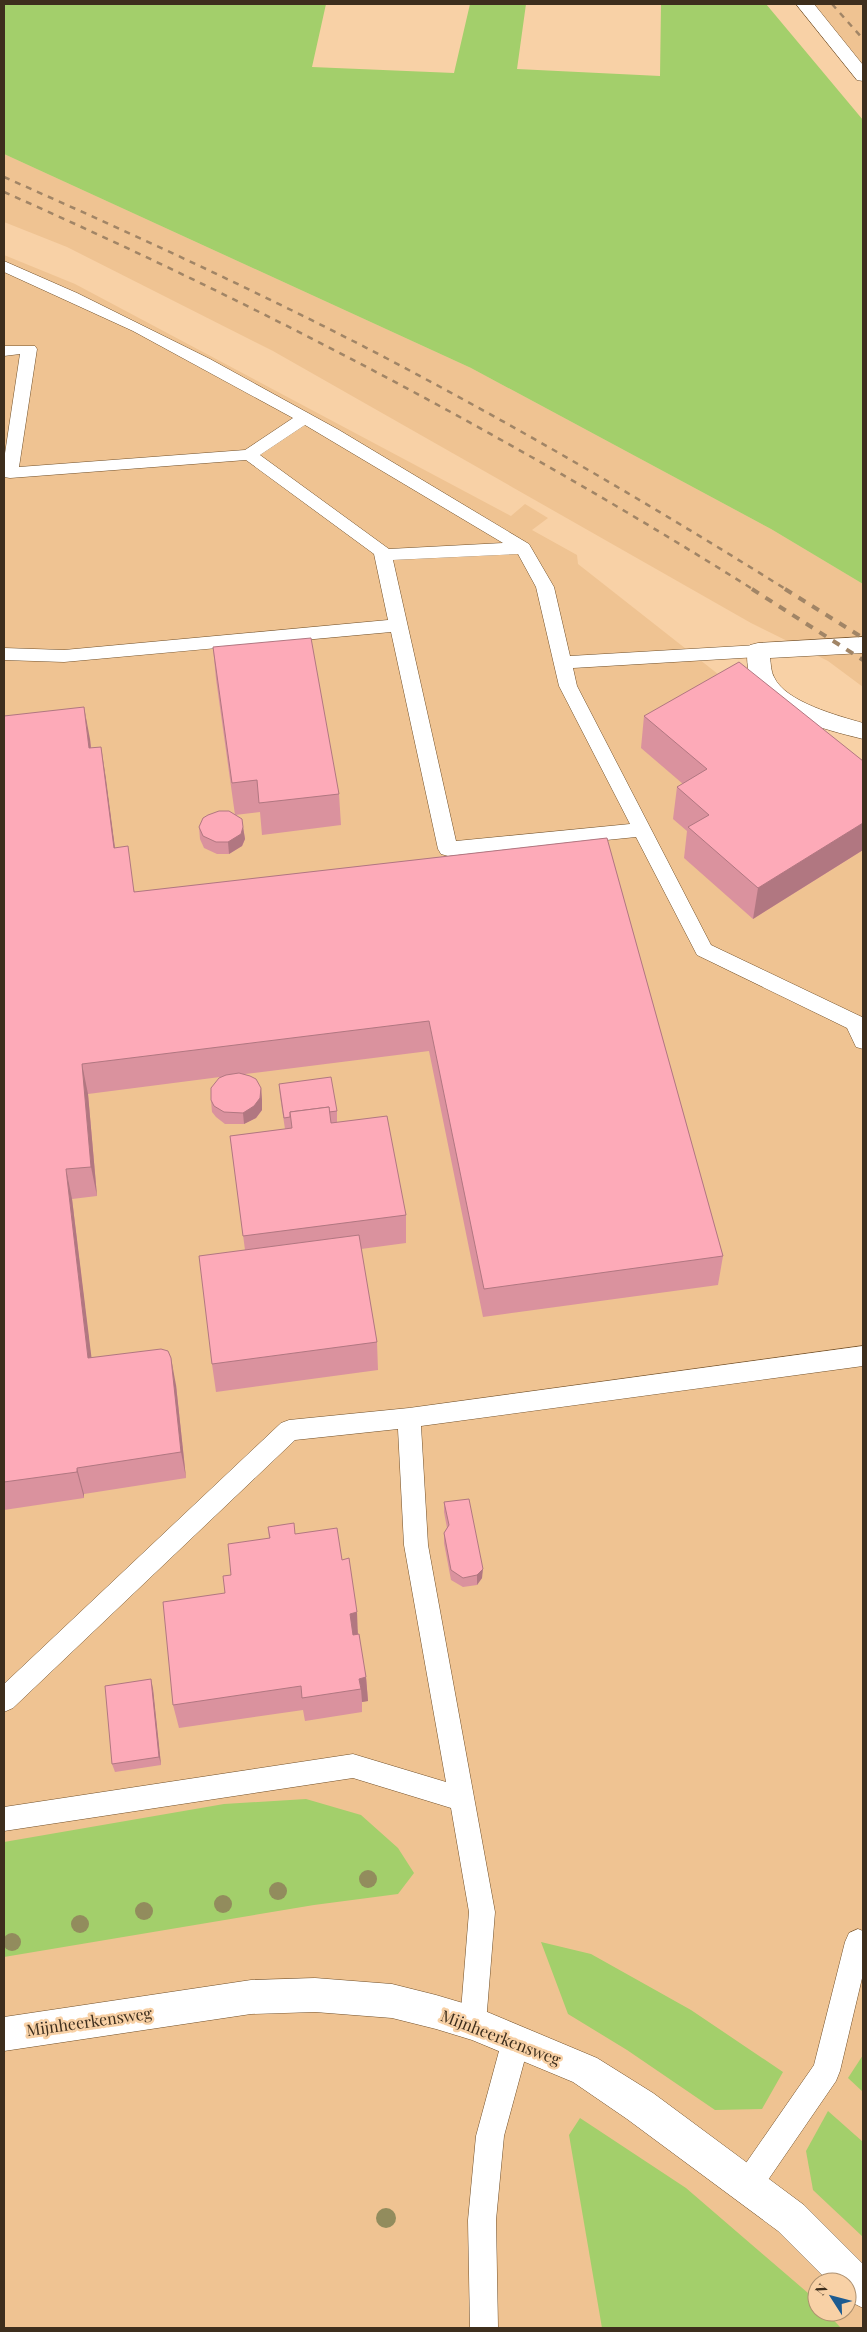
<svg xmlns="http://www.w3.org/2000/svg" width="867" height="2332" font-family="'Playfair Display',serif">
  <rect width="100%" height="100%" fill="#f8d1a6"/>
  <g fill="#efc392" fill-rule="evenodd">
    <polygon points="810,4 863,4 863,67"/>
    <polygon points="4,154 471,368 771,529 863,584 863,687 828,661 751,623 273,351 67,247 4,222"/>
    <path d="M 4,255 L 75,284 L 511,516 L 525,504 L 548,518 L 532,530 L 577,555 L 578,564 L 863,788 L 863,2328 L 4,2328 ZM 817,2282 L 847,2282 L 847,2312 L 817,2312 Z"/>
  </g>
  <g fill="#a3cf6b">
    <polygon points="4,4 326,4 312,67 454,73 470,4 526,4 517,69 660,76 661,5 635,4 766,4 863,120 863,584 771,529 471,368 4,154"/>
    <polygon points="306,1799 361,1815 398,1848 414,1873 398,1894 314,1905 4,1957 4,1842 224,1804"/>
    <polygon points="541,1942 591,1954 691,2010 783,2072 762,2109 715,2110 627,2050 568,2014"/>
    <polygon points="863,2055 863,2092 848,2078"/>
    <polygon points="828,2111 863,2142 863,2237 813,2190 806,2151"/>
    <polygon points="580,2118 686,2188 808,2293 817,2302 817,2312 826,2312 841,2328 602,2328 569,2135"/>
  </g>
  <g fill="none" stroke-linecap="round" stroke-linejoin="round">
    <g stroke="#725029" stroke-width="1">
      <g id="lane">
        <path d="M 4,261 L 77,293 L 210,359 L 339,430 L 529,544 L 554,587 L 570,656 L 758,645 L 764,647 L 767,651 L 764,655 L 758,657 L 573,668 L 577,686 L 711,945 L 862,1017 L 863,1049 L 856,1047 L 847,1028 L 697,955 L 636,837 L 448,856 L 441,854 L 438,849 L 391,632 L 64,662 L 4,660 L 4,648 L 64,650 L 388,620 L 374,554 L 246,460 L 10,478 L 4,477 L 4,460 L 20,354 L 4,356 L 4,346 L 35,346 L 37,349 L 19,467 L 245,450 L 293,418 L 133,331 L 4,272 ZM 305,425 L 503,543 L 389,549 L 260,455 ZM 518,554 L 536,587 L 559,686 L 630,824 L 456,841 L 393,560 Z"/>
        <polygon points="863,1346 863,1366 421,1426 428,1545 495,1912 486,2023 483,2033 473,2036 463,2033 460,2023 469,1912 451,1808 353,1778 4,1831 4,1807 353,1754 446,1782 404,1545 398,1429 295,1440 13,1708 4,1712 4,1684 281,1423 289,1420 409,1408"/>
        <polygon points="858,1929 863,1931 863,1974 840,2071 836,2081 757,2196 747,2200 737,2196 733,2186 737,2176 814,2065 845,1942 849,1933"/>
        <polygon points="516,2026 526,2030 530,2040 504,2136 496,2220 498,2328 470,2328 468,2220 476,2136 502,2040 506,2030"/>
      </g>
    </g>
    <g stroke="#725029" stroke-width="1">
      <g id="street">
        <polygon points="796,4 814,4 863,65 863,81 857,80"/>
        <path d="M 863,637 L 863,653 L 770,658 C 771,664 771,672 774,677 C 785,702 839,716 863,723 L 863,739 C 826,730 755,713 748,668 C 747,660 746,653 750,645 L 758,643 Z"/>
        <polygon points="315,1978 392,1984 436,1995 473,2006 597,2058 653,2093 804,2205 863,2264 863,2308 847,2300 847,2282 829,2282 778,2231 627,2119 573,2082 472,2040 436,2029 392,2018 315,2012 251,2014 4,2051 4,2017 251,1980"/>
      </g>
    </g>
    <use href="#lane" fill="#fff" fill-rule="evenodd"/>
    <use href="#street" fill="#fff" fill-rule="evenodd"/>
    <g stroke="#a18566" stroke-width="2.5" stroke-dasharray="6 6" stroke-linecap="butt">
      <polyline points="832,4 863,39"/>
      <path d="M 4,177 C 133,234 261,293 386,358 C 523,430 656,508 787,590"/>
      <path d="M 4,192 C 264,307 514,439 754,590"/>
    </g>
    <g stroke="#a18566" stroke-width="4" stroke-dasharray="8 8" stroke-linecap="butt">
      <polyline points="752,589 863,660"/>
      <polyline points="785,589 863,638"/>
    </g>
  </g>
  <g fill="#928c5d">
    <circle cx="368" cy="1879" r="9"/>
    <circle cx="278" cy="1891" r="9"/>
    <circle cx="223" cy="1904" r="9"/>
    <circle cx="144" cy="1911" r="9"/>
    <circle cx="80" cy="1924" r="9"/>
    <circle cx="12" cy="1942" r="9"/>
    <circle cx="386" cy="2218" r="10"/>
  </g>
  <g fill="#da929e">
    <polygon points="213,647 339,794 341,825 262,835 260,812 235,815 216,679"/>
    <polygon points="4,716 90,739 91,748 101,747 115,848 135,892 607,838 723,1256 718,1285 483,1317 429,1051 245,1074 261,1088 262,1100 262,1110 256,1118 244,1124 225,1124 216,1117 212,1112 211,1100 220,1077 88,1094 97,1196 72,1199 91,1358 176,1385 186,1478 84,1494 84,1498 4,1510"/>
    <polygon points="644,716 863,761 863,850 753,919 684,858 687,831 673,819 677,787 683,784 641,748"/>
    <polygon points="199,827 243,827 245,839 242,846 229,854 217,854 204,848 200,839"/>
    <polygon points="279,1084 337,1111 337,1122 406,1215 406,1243 361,1249 377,1342 378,1370 216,1392 212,1364 245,1250 230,1136 285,1129 280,1096"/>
    <polygon points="444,1502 482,1578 477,1585 463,1587 451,1580 444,1543 444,1533 447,1528 444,1512"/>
    <polygon points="268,1527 295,1534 342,1560 358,1634 366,1677 368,1701 362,1702 362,1712 305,1721 303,1710 179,1728 173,1705 225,1593 231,1575 269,1538"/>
    <polygon points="153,1689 161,1765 115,1772 112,1764"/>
  </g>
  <g fill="#b17781">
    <polygon points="84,707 90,739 94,779 89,748"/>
    <polygon points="101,747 106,779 119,879 114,848"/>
    <polygon points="863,823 863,850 753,919 758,888"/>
    <polygon points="243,827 245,839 242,846 229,854 228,842"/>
    <polygon points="82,1064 88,1094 97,1196 91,1167"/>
    <polygon points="261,1088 262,1100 262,1110 256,1118 244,1124 243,1113"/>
    <polygon points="66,1169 72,1199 95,1386 88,1358"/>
    <polygon points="171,1358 176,1385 186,1478 181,1452"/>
    <polygon points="77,1468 84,1494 84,1498 77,1472"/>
    <polygon points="483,1569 482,1578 477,1585 477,1575"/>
    <polygon points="357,1612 358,1637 351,1638 350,1614"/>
    <polygon points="366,1677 368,1701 362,1702 361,1689 359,1679"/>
    <polygon points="151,1679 153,1689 161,1765 159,1757"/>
  </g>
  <g fill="#fdaab8" stroke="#b17781">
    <polygon points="311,638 339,794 259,803 257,780 232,783 213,647"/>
    <polygon points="739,662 863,761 863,823 758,888 688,827 709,815 677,787 707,769 644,716"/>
    <polygon points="84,707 89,748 101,747 114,848 128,846 134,892 607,838 723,1256 484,1289 429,1021 82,1064 91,1167 66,1169 88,1358 161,1349 168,1351 171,1358 181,1452 77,1468 77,1472 4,1482 4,716"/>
    <polygon points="219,811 229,811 242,819 243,827 241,834 228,842 216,842 203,836 199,827 203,818 208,815"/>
    <polygon points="239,1073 250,1076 256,1079 261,1088 260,1098 254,1106 243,1113 224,1112 214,1106 211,1100 211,1088 219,1078 226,1075"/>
    <polygon points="331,1077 337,1111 329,1112 329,1107 290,1112 290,1117 284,1118 279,1084"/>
    <polygon points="329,1107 331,1123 387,1116 406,1215 243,1236 230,1136 292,1128 290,1112"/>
    <polygon points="359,1235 377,1342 212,1364 199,1256"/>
    <polygon points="469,1499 483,1569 477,1575 463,1578 451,1570 444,1533 449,1525 444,1502"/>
    <polygon points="294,1523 295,1534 337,1528 342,1560 349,1558 357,1612 350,1614 353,1635 359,1634 366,1677 359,1679 361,1689 302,1698 301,1686 173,1705 163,1602 225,1593 223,1576 231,1575 228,1544 270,1538 268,1527"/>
    <polygon points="151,1679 159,1757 112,1764 105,1686"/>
  </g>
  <g text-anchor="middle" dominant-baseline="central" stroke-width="5" stroke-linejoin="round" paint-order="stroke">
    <g font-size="16" fill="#3d2e1d" stroke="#f8d1a6">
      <text transform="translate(89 2021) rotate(-8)">Mijnheerkensweg</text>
      <text transform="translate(501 2037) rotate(21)">Mijnheerkensweg</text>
    </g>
  </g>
  <rect width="867" height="2332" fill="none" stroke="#3d2e1d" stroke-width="10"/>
  <g transform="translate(832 2297) rotate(306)"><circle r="24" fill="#f8d1a6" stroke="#ad906f"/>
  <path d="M0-4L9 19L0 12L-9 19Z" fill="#1c5b91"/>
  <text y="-8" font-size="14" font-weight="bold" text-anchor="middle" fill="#3d2e1d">N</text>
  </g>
</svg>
